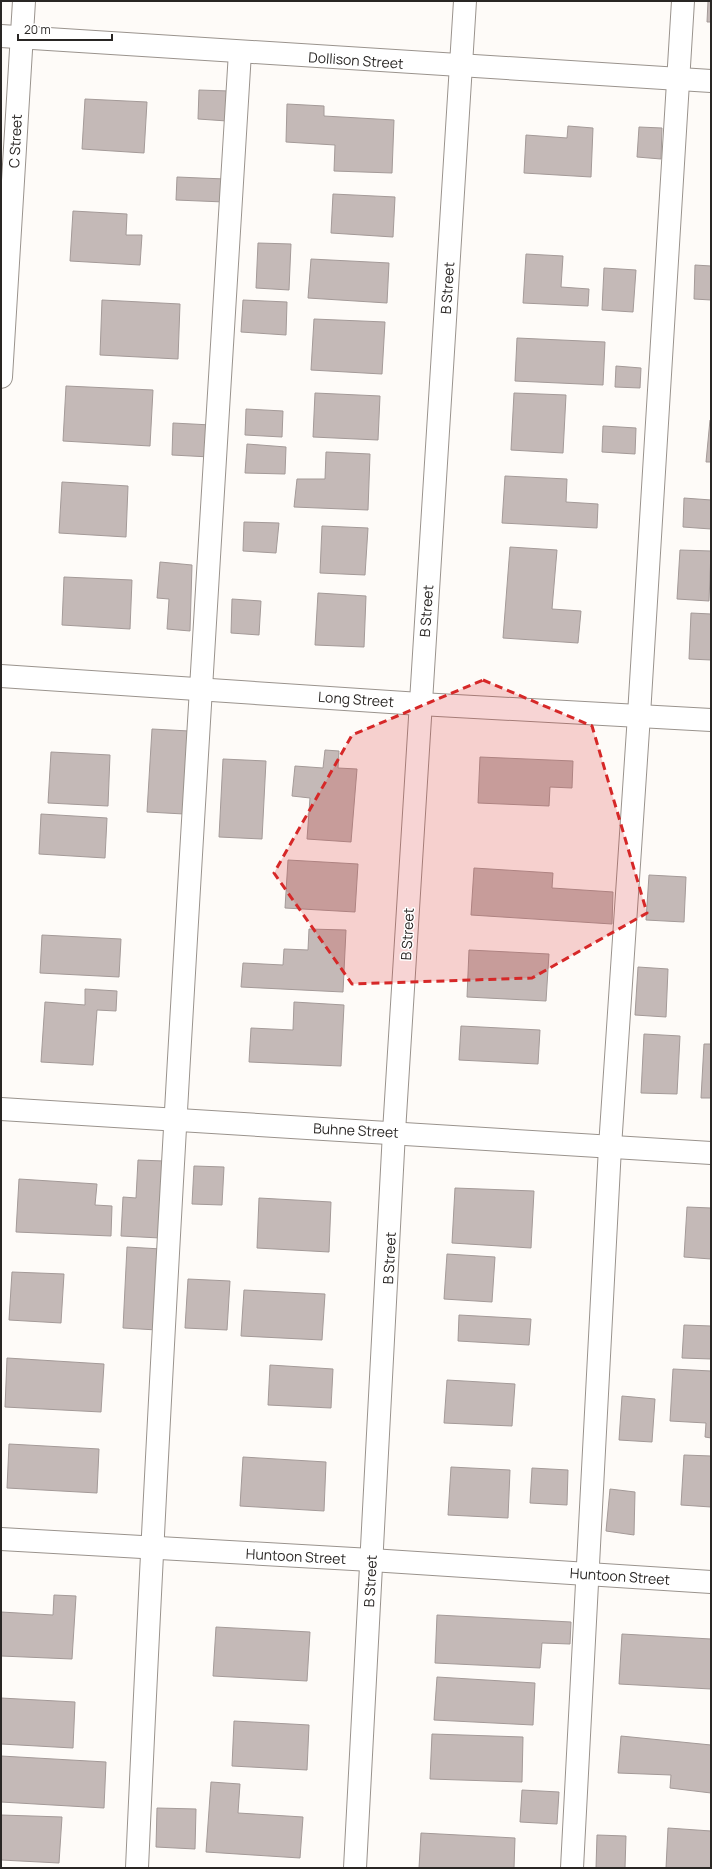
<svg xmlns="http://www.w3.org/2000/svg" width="712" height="1869" font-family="Manrope,sans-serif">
  <rect width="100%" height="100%" fill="#fefbf8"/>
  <g fill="#c4b9b7" stroke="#a49a98">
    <polygon points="708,1 711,1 711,22 707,22"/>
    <polygon points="199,90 229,91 227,121 198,119"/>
    <polygon points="85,99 147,102 144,153 82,149"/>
    <polygon points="287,104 324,106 324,116 394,120 392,173 334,171 335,145 286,142"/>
    <polygon points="568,126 593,128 591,177 524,173 526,135 567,138"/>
    <polygon points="639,127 662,128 661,159 637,157"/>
    <polygon points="177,177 225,179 224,202 176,200"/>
    <polygon points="333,194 395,197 393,237 331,233"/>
    <polygon points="73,211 127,214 126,235 142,235 140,265 70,261"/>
    <polygon points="258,243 291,244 289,290 256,288"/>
    <polygon points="526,254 563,256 561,287 589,289 588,306 523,303"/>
    <polygon points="311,259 389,263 387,303 308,298"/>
    <polygon points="695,265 711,266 711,300 694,299"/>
    <polygon points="604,268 636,270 633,312 602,310"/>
    <polygon points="102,300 180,304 178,359 100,355"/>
    <polygon points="243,300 287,302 286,335 241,332"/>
    <polygon points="314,319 385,322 382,374 311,370"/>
    <polygon points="517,338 605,342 603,385 515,381"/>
    <polygon points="616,366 641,368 640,388 615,387"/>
    <polygon points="66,386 153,390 150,446 63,441"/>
    <polygon points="315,393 380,396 378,440 313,437"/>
    <polygon points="514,393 566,395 563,453 511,450"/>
    <polygon points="246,409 283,411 282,437 245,435"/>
    <polygon points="710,420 711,420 711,462 706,462"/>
    <polygon points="173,423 211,425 210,457 172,455"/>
    <polygon points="603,426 636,428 635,454 602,452"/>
    <polygon points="247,444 286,447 285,474 245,473"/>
    <polygon points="326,452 370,454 368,510 294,507 297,479 325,479"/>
    <polygon points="505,476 567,479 566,502 598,504 597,528 502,523"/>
    <polygon points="62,482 128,486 126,537 59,533"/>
    <polygon points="684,498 711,500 711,529 683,527"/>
    <polygon points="244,522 279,523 276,553 243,551"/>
    <polygon points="322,526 368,528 365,575 320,573"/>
    <polygon points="510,547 557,550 552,609 581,611 578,643 503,638"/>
    <polygon points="680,550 711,551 709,601 677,599"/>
    <polygon points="160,562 192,565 190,631 167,629 169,599 157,598"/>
    <polygon points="64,577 132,580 130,629 62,625"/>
    <polygon points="318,593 366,596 364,647 315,645"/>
    <polygon points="232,599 261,601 259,635 231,633"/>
    <polygon points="691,613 711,614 711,660 689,659"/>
    <polygon points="152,729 189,731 184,814 147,812"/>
    <polygon points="325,750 339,751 338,768 357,769 351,842 307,839 310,798 292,796 295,766 323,768"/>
    <polygon points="51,752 110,755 108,806 48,803"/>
    <polygon points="480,757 573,761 572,788 550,787 549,806 478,803"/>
    <polygon points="223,759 266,761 262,839 219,837"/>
    <polygon points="41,814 107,818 105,858 39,854"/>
    <polygon points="288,860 358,864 355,912 285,908"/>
    <polygon points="474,868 553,873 552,888 613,892 612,924 471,915"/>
    <polygon points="649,875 686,877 684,922 646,920"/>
    <polygon points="309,929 346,930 343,992 241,987 243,963 283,965 284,949 308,950"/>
    <polygon points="42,935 121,939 119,977 40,973"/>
    <polygon points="469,950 549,954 546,1001 467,997"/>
    <polygon points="638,967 668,969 666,1017 635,1015"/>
    <polygon points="85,989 117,991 116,1011 97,1010 93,1065 41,1062 45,1002 85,1005"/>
    <polygon points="294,1002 344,1005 341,1066 249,1062 251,1028 293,1030"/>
    <polygon points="461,1026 540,1030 538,1064 459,1060"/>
    <polygon points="644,1034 680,1036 677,1094 641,1093"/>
    <polygon points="704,1044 711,1044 711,1098 701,1098"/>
    <polygon points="138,1160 164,1161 160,1238 121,1236 123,1197 136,1198"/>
    <polygon points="194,1166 224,1167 222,1205 192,1204"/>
    <polygon points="19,1179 97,1184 95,1205 112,1206 111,1236 16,1232"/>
    <polygon points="455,1188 534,1191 531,1248 452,1243"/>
    <polygon points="259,1198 331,1202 329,1252 257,1248"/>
    <polygon points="687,1207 711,1208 711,1259 684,1257"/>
    <polygon points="127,1247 161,1249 157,1330 123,1328"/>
    <polygon points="447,1254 495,1257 492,1302 444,1299"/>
    <polygon points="12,1272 64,1274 61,1323 9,1320"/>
    <polygon points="188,1279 230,1281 227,1330 185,1328"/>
    <polygon points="244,1290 325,1294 322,1340 241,1336"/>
    <polygon points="459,1315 531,1319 529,1345 458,1341"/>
    <polygon points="684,1325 711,1326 711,1359 682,1358"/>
    <polygon points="7,1358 104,1364 101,1412 5,1407"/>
    <polygon points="270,1365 333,1369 331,1408 268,1405"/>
    <polygon points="673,1369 711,1371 711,1438 705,1437 706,1423 670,1421"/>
    <polygon points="447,1380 515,1384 512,1426 444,1423"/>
    <polygon points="622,1396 655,1399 652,1442 619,1440"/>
    <polygon points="9,1444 99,1449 97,1493 7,1488"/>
    <polygon points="684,1455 711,1456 711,1507 681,1505"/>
    <polygon points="243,1457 326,1462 324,1511 240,1506"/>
    <polygon points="451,1467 510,1470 508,1518 448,1515"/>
    <polygon points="532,1468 568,1470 567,1505 530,1503"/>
    <polygon points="610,1489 635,1492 634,1535 606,1531"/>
    <polygon points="54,1595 76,1596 72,1659 1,1656 1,1612 53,1615"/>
    <polygon points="437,1615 571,1622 570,1644 542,1643 540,1668 435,1663"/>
    <polygon points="216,1627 310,1632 307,1681 213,1676"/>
    <polygon points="622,1634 711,1639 711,1689 619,1684"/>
    <polygon points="437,1677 535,1683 533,1725 434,1720"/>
    <polygon points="1,1698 75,1702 73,1748 1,1744"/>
    <polygon points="234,1721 309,1725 307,1770 232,1766"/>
    <polygon points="432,1734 523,1737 522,1782 430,1779"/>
    <polygon points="621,1736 711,1745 711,1793 670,1788 671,1775 618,1773"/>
    <polygon points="1,1756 106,1762 104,1808 1,1802"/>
    <polygon points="211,1782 240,1784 238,1813 303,1817 300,1858 206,1852"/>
    <polygon points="522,1790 559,1792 557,1824 520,1822"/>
    <polygon points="157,1808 196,1809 195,1849 156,1847"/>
    <polygon points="1,1815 62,1817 59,1863 1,1860"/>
    <polygon points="668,1828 711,1831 711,1868 666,1868"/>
    <polygon points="421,1833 515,1838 514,1868 419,1868"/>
    <polygon points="597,1835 626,1836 625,1868 596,1868"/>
  </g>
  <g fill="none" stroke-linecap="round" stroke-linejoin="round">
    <g stroke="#9a938d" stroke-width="24">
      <g id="minor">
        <polyline points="1,36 711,81"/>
        <polyline points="1,377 24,1"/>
        <polyline points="1,676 420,704 711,720"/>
        <polyline points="1,1109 711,1153"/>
        <polyline points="1,1539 371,1560 711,1582"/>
        <path d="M 137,1868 C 164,1262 203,657 240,52"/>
        <polyline points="355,1868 394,1132 465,1"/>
        <polyline points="572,1868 610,1147 639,715 683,1"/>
      </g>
    </g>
    <use href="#minor" stroke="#fff" stroke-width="22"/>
  </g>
  <path fill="#d62828" fill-opacity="0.2" stroke="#d62828" stroke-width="3" stroke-dasharray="8 5" stroke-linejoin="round" d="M 483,680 L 592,726 L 647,913 L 532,978 L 352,984 L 274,873 L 352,735 Z"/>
  <g text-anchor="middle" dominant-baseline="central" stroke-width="3" stroke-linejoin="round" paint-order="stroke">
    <g font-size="14" fill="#292624" stroke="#fff">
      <text transform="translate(356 60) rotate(4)">Dollison Street</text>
      <text transform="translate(15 141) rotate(-87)">C Street</text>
      <text transform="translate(447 288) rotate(-86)">B Street</text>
      <text transform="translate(426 611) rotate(-86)">B Street</text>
      <text transform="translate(356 699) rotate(4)">Long Street</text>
      <text transform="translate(407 934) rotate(-87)">B Street</text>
      <text transform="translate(356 1130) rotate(3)">Buhne Street</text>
      <text transform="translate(389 1258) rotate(-87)">B Street</text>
      <text transform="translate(296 1556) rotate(3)">Huntoon Street</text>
      <text transform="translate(620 1576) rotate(4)">Huntoon Street</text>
      <text transform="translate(370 1581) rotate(-87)">B Street</text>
    </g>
  </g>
  <rect width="712" height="1869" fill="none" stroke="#292624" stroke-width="4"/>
  <path d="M18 34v6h94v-6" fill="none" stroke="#292624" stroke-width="2"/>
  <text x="24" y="34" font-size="12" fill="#292624" stroke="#ffffff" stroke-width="3" paint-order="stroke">20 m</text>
</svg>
